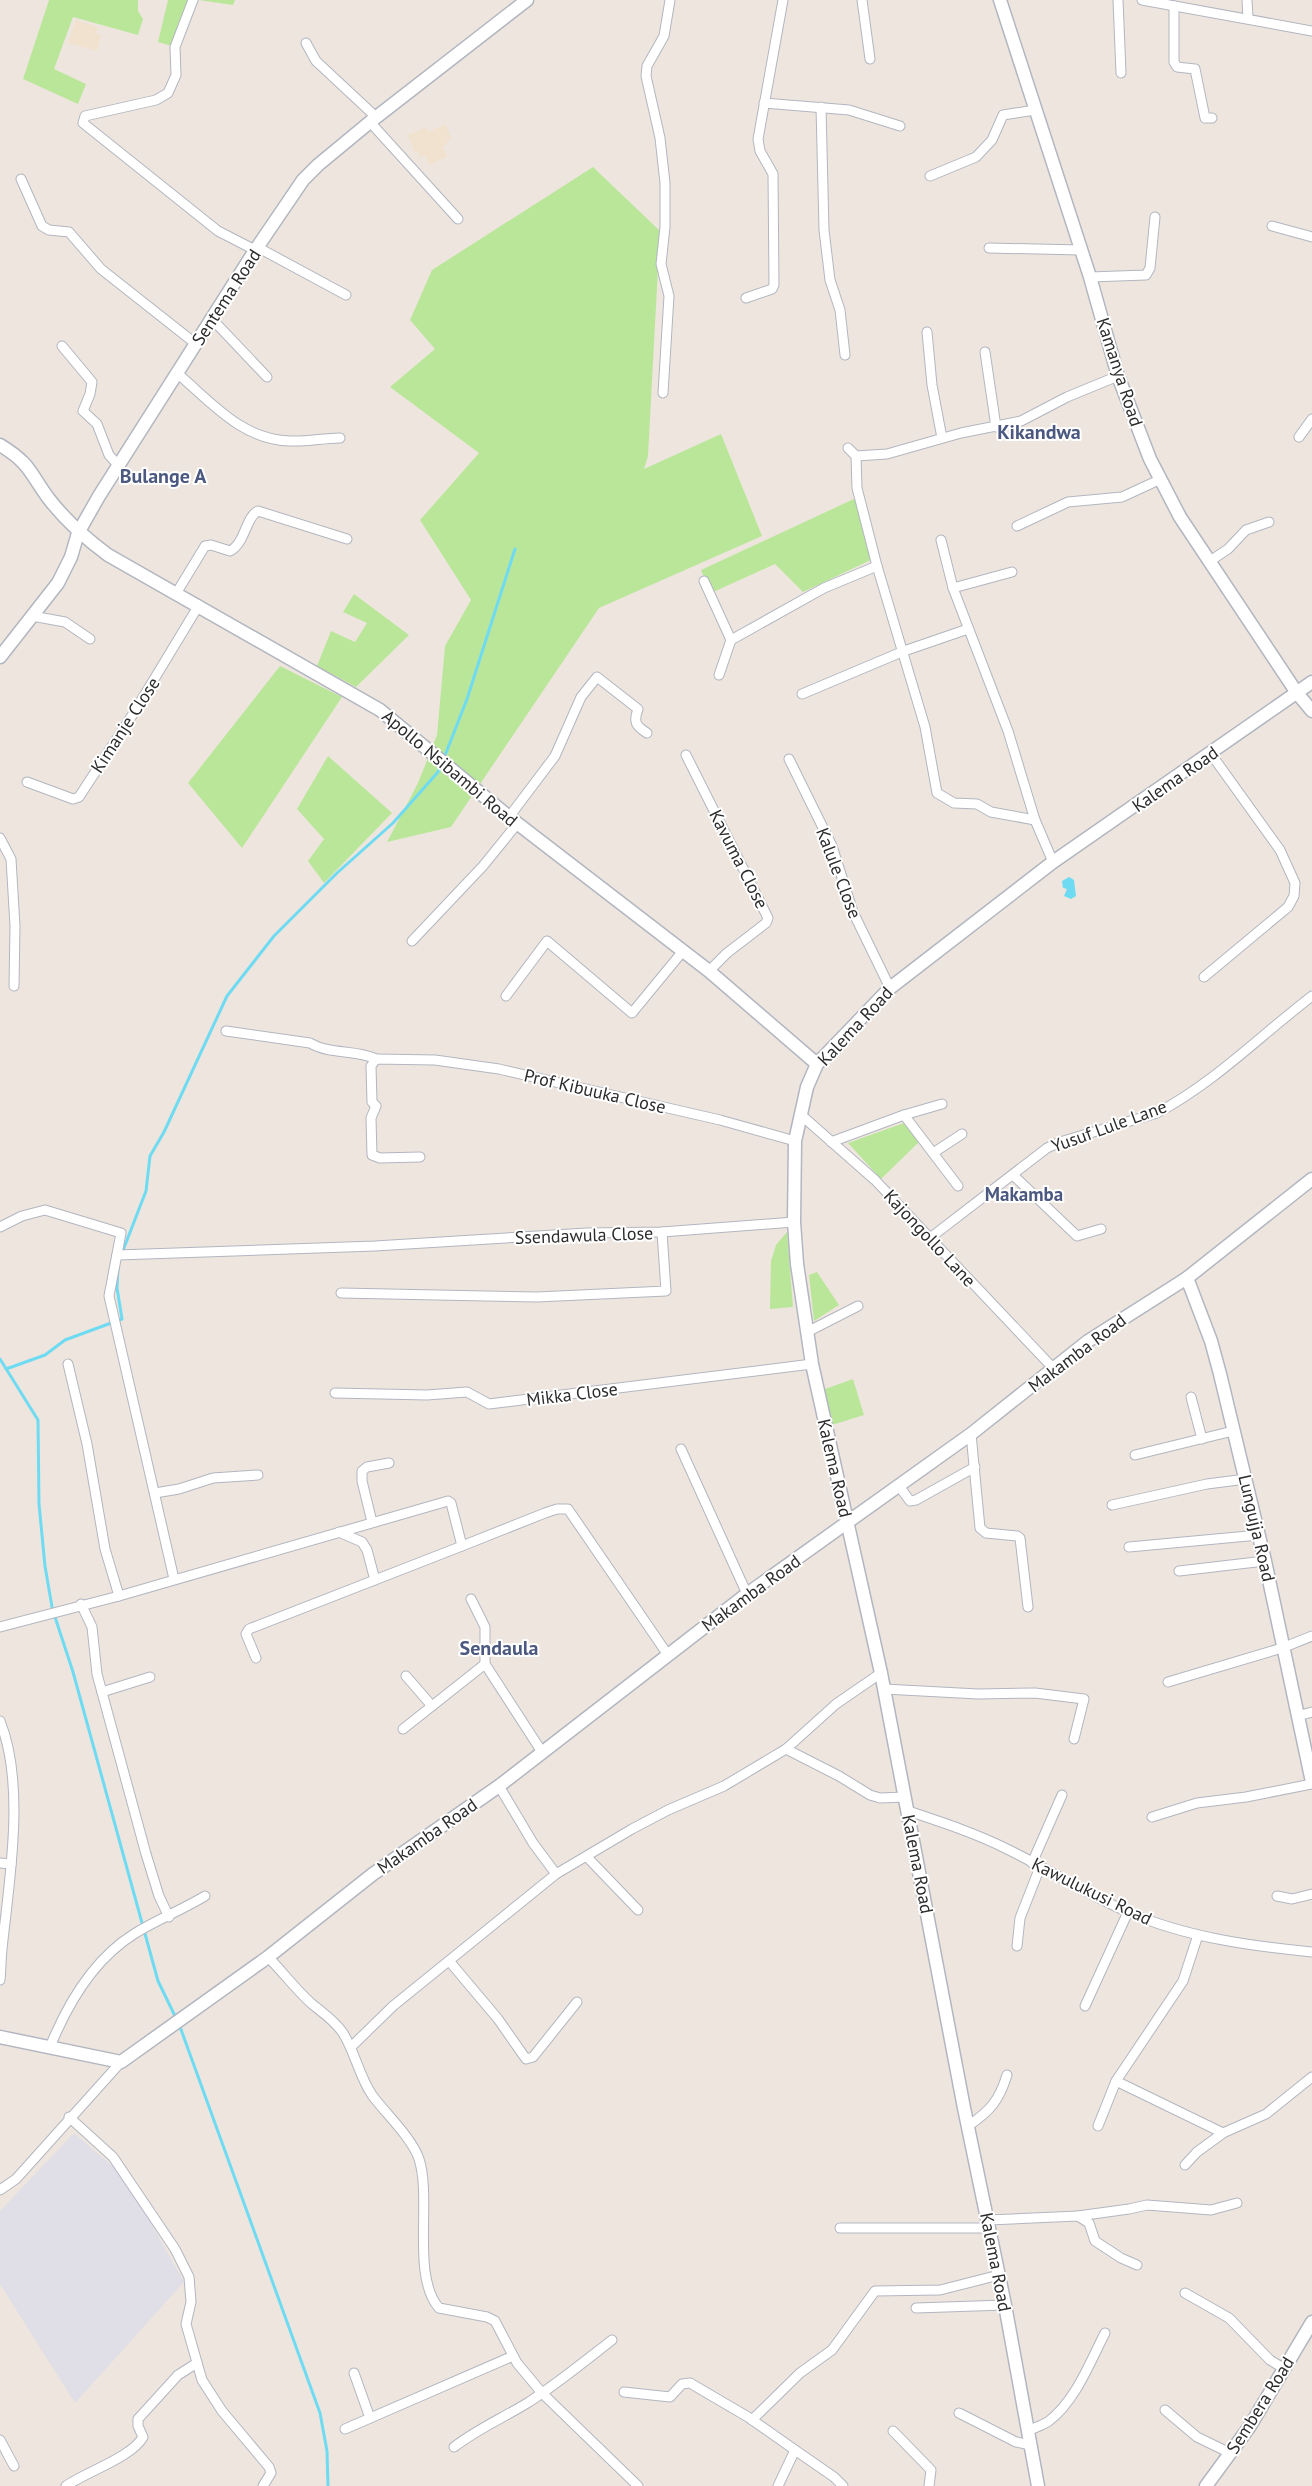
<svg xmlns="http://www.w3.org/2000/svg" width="1312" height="2486" font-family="'PT Sans',sans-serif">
  <rect width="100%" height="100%" fill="#eee6de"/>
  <polygon fill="#e0dfe7" points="74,2133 125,2177 184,2282 75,2403 0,2284 0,2211"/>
  <g fill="#f0e2ce">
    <polygon points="76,20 98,27 96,33 101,35 97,51 68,43"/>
    <polygon points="445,124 451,138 446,141 448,144 443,147 447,157 429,165 425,155 420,157 418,152 415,153 408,135 426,127 428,132"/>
  </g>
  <g fill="#bae69a">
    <polygon points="49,0 138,0 138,11 143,19 138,35 73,17 54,69 86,84 78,104 23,79"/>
    <polygon points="168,0 190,0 172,46 158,42"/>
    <polygon points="199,0 235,0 233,5"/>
    <polygon points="593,167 660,231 648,456 644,469 721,434 762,536 599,608 451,827 387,842 418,783 437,735 445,646 471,600 420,520 479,453 390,387 435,349 410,320 432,270"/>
    <polygon points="856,498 873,559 803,592 775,564 711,593 701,570"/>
    <polygon points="354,594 409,635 356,687 317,666 331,631 355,642 367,623 343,612"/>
    <polygon points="280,666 342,697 242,848 188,783"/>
    <polygon points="328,756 392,813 324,883 308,861 324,839 297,809"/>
    <polygon points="904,1123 919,1142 881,1179 848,1143"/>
    <polygon points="787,1232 793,1307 770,1309 771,1261 776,1245"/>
    <polygon points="817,1272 839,1305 814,1321 809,1275"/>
    <polygon points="853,1379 864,1415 832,1425 825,1389"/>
  </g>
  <polygon fill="#6fdbf2" points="1069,877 1074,880 1076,896 1071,899 1064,896 1067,889 1063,888 1062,881"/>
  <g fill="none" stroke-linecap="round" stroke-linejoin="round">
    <g stroke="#6fdbf2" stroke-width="3">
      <polyline points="444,758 467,699 515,549"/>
      <polyline points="122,1253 146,1191 150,1156 164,1132 227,996 274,936 337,873 393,823 438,772 441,764"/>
      <polyline points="0,1359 38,1420 39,1504 45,1566 52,1607"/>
      <polyline points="6,1369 45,1355 65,1340 122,1319 117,1288 118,1268"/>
      <polyline points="55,1617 73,1672 158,1981 176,2018"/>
      <polyline points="179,2024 320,2413 327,2451 328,2486"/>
    </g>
    <g stroke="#b2b6c0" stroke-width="11">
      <g id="street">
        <polyline points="193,0 175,47 176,75 168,93 156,100 85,116 83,123 218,231 255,250"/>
        <polyline points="862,0 870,59"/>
        <polyline points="1118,0 1121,73"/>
        <polyline points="1142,0 1312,31"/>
        <polyline points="1247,0 1248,18"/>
        <polyline points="1174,6 1174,62 1177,67 1195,69 1205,118 1212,118"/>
        <polyline points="306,43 316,61 376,117"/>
        <polyline points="764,103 849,110 900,126"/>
        <polyline points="821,107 824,230 830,280 840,310 845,355"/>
        <polyline points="370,122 458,219"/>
        <polyline points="930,176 976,157 992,140 1003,115 1035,110"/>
        <polyline points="21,179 42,226 49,230 69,232 101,269 196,344"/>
        <polyline points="1272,226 1312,237"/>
        <polyline points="257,247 346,295"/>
        <polyline points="989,248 1081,250"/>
        <polyline points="1090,277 1146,275 1150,268 1155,217"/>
        <polyline points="746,298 772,289 774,285 773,174 760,151 758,139 783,0"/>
        <polyline points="212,319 267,377"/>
        <polyline points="927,332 932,385 942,438"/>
        <polyline points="62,346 92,382 90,394 83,411 97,424 109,455 118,465"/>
        <polyline points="985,352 996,427"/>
        <path d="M 177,373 C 211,402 242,440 290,441 C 307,442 323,438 340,438"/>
        <polyline points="663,393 669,296 661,264 665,227 665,183 660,138 646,76 647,66 664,36 670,0"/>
        <polyline points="1299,437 1312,419"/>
        <polyline points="848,448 856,456 887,454 961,433 1021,421 1067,397 1118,376"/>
        <polyline points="856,456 857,488 877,566 925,727 937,793 954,803 977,804 991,812 1035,820"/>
        <polyline points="1017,526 1068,502 1122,497 1161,479"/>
        <polyline points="941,540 953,588 1008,731 1035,820 1053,862"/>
        <polyline points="1210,561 1228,549 1246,530 1269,522"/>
        <polyline points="704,581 731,640 824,588 877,566"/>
        <polyline points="953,588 1012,572"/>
        <path d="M 177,592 L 205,546 L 211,545 L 230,551 C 245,544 246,516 258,511 L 347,539"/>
        <polyline points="32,616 65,622 90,639"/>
        <polyline points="719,675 731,640"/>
        <polyline points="802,694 904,651 968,629"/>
        <polyline points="686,755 768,918 766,923 727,953 709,971"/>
        <polyline points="789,759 832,846 853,912 890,988"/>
        <polyline points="27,782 73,799 79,797 133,714 199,605"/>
        <path d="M 509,817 L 555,756 L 581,697 L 597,677 L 638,709 C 633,722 636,726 647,733"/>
        <polyline points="0,838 11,859 15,926 14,986"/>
        <polyline points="412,941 483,866 517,824"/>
        <polyline points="1204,977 1288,907 1294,896 1295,883 1280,850 1211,754"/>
        <polyline points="506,996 547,941 632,1013 683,951"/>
        <path d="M 226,1031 L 310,1043 C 330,1055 355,1049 376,1059"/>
        <polyline points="800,1114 875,1180 1054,1369"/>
        <polyline points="904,1115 958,1186"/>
        <polyline points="831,1142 904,1115 942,1104"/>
        <polyline points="933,1153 962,1134"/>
        <polyline points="420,1157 380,1158 372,1155 371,1118 376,1106 372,1102 371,1066 376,1059 435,1060 499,1069 720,1120 795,1141"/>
        <polyline points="1013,1175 1077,1236 1101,1229"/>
        <polyline points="0,1227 22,1216 45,1210 121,1233 109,1296 174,1579"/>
        <path d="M 930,1238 L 1047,1148 L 1060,1142 L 1157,1113 C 1214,1083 1261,1035 1312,996"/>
        <polyline points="117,1255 375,1246 587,1233 662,1232 794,1222"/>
        <polyline points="341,1293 537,1297 666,1291 662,1232"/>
        <polyline points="807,1332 858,1306"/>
        <polyline points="68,1364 87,1444 105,1549 119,1596"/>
        <polyline points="335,1393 427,1395 467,1392 489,1404 812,1364"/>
        <polyline points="1191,1397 1202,1439"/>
        <polyline points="971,1434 980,1528 986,1533 1017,1536 1020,1538 1028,1607"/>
        <polyline points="681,1449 747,1594"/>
        <polyline points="1135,1455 1233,1431"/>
        <polyline points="899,1486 910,1501 916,1500 975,1467"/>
        <polyline points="155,1493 179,1489 213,1478 258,1475"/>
        <polyline points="1112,1505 1207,1484 1246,1479"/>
        <polyline points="372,1522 362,1481 362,1471 367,1467 389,1463"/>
        <polyline points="339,1532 362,1542 367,1550 375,1580"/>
        <polyline points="1129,1547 1259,1535"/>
        <polyline points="1179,1571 1265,1561"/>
        <polyline points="471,1599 485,1627 485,1664 542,1752"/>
        <polyline points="81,1604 92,1627 97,1674 146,1854 159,1896 169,1917"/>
        <polyline points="0,1627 119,1596 448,1501 451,1503 462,1546 545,1513 557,1509 568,1509 668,1655"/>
        <polyline points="256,1658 246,1634 249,1629 462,1546"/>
        <polyline points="406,1676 432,1706"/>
        <polyline points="1168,1682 1282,1648 1312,1636"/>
        <polyline points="884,1689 978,1694 1035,1693 1084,1699 1074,1739"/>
        <polyline points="102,1692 150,1677"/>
        <polyline points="1297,1716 1312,1712"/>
        <path d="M 0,1721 C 26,1786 9,1881 2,1949 C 1,1959 1,1970 0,1980"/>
        <polyline points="403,1729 485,1664"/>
        <polyline points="786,1749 836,1704 881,1673"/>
        <polyline points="499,1786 533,1843 556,1874"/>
        <path d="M 908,1811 C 941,1822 975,1833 1007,1849 C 1048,1869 1086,1894 1128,1912 C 1185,1937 1250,1946 1312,1952"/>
        <polyline points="1152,1817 1197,1803 1246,1797 1312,1784"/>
        <polyline points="587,1857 638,1910"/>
        <polyline points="0,1863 11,1864"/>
        <polyline points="1032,1863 1062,1795"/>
        <polyline points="1277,1896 1292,1899 1312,1894"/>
        <polyline points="1017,1946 1020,1918 1040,1867"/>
        <path d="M 268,1957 C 283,1972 296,1990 312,2004 C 323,2013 335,2021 343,2033 C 355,2052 359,2076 372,2095 C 386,2114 412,2138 419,2159 C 432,2199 411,2276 439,2308 L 487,2317 L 495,2321 L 517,2363 L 542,2393 L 638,2486"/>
        <polyline points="450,1962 498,2019 526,2059 533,2057 577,2002"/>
        <polyline points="1085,2006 1128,1912"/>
        <path d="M 50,2047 C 67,2005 94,1959 134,1934 C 156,1920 182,1910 205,1896"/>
        <polyline points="351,2047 393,2006 556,1874 632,1829 668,1810 724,1786 786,1749 839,1776 870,1795 880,1798 905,1797"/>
        <polyline points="1116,2081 1223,2133"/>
        <polyline points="69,2117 113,2157 175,2249 189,2277 191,2302 186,2324 202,2380 222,2411 269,2467 271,2473 263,2486"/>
        <path d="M 968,2126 C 990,2111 999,2101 1007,2075"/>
        <polyline points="1098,2126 1116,2081 1183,1981 1198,1935"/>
        <polyline points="1185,2165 1197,2152 1223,2133 1266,2114 1312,2077"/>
        <polyline points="0,2190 16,2179 121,2062"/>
        <polyline points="1078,2216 1129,2209 1147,2205 1211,2210 1237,2203"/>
        <polyline points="988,2220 1078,2216 1089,2223 1095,2241 1121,2258 1137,2265"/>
        <polyline points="840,2228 989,2228"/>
        <polyline points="1185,2293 1229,2318 1270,2360 1283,2368"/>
        <polyline points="916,2308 1005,2305"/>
        <polyline points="354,2373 370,2418"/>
        <polyline points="624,2392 670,2397 682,2384 690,2383 748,2417 795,2450"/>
        <polyline points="1165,2410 1197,2437 1230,2453"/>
        <polyline points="959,2413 1016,2442 1030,2445"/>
        <polyline points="752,2420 800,2373 832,2350 875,2291 940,2290 999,2275"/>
        <polyline points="345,2429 513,2356"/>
        <polyline points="893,2431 931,2470 929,2486"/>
        <path d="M 1028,2431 C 1034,2428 1043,2425 1049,2421 C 1076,2400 1090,2362 1105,2333"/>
        <polyline points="0,2440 14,2466"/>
        <path d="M 454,2447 C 479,2428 503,2418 529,2402 C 558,2383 585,2361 612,2340"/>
        <path d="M 66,2486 C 86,2472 132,2457 143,2437 L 138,2426 L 138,2419 L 178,2375 L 197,2363"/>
        <polyline points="778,2486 795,2450 834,2477 843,2486"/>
      </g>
    </g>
    <g stroke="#b2b6c0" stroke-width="15">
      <g id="secondary">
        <polyline points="1000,0 1090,277 1118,376 1150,459 1180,517 1297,693 1312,711"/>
        <path d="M 0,445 C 31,464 29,472 49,499 C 66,521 85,538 108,555 L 380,710 L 509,817 L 709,971 L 817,1064"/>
        <polyline points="0,657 58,583 71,557 78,533 99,496 254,252 303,180 318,165 370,122 527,0"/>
        <polyline points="1187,1278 1211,1341 1220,1374 1265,1561 1312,1782"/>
        <polyline points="0,2037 121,2062 268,1957 373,1874 499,1786 747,1594 971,1434 1088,1341 1187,1278 1312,1179"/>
        <polyline points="1038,2486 1005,2305 964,2108 881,1673 812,1364 797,1264 794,1222 795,1141 807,1087 817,1064 890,988 1053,862 1312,682"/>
        <polyline points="1206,2486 1250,2426 1312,2322"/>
      </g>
    </g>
    <use href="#street" stroke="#fff" stroke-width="9"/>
    <use href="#secondary" stroke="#fff" stroke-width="12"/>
  </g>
  <g text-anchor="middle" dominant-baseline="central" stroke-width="4" stroke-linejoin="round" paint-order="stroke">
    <g font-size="18" fill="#2c2c2c" stroke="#fff">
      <text transform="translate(226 297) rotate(-57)">Sentema Road</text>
      <text transform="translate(1120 372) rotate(72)">Kamanya Road</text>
      <text transform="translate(125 725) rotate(-57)">Kimanje Close</text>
      <text transform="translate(450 768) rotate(40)">Apollo Nsibambi Road</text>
      <text transform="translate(1175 779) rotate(-35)">Kalema Road</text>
      <text transform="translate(739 859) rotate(63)">Kavuma Close</text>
      <text transform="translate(839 873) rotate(69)">Kalule Close</text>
      <text transform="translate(855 1026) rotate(-47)">Kalema Road</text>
      <text transform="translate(595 1091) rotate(13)">Prof Kibuuka Close</text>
      <text transform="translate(1109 1126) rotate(-20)">Yusuf Lule Lane</text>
      <text transform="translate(584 1235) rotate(-2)">Ssendawula Close</text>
      <text transform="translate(930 1238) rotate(47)">Kajongollo Lane</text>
      <text transform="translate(1077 1353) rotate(-37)">Makamba Road</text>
      <text transform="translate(572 1394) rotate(-7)">Mikka Close</text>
      <text transform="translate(835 1468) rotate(77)">Kalema Road</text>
      <text transform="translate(1257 1528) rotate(77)">Lungujja Road</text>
      <text transform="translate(751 1593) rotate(-36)">Makamba Road</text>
      <text transform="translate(427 1836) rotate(-35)">Makamba Road</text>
      <text transform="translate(918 1864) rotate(79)">Kalema Road</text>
      <text transform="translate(1092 1891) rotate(26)">Kawulukusi Road</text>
      <text transform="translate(996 2262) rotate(79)">Kalema Road</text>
      <text transform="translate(1260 2405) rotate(-58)">Sembera Road</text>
    </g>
    <g font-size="19" font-weight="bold" fill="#4b587f" stroke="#fff">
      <text x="1024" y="1194">Makamba</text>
    </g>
    <g font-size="20" font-weight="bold" fill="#4b587f" stroke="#fff">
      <text x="1039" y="432">Kikandwa</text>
      <text x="163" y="476">Bulange A</text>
      <text x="499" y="1648">Sendaula</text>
    </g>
  </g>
</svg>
